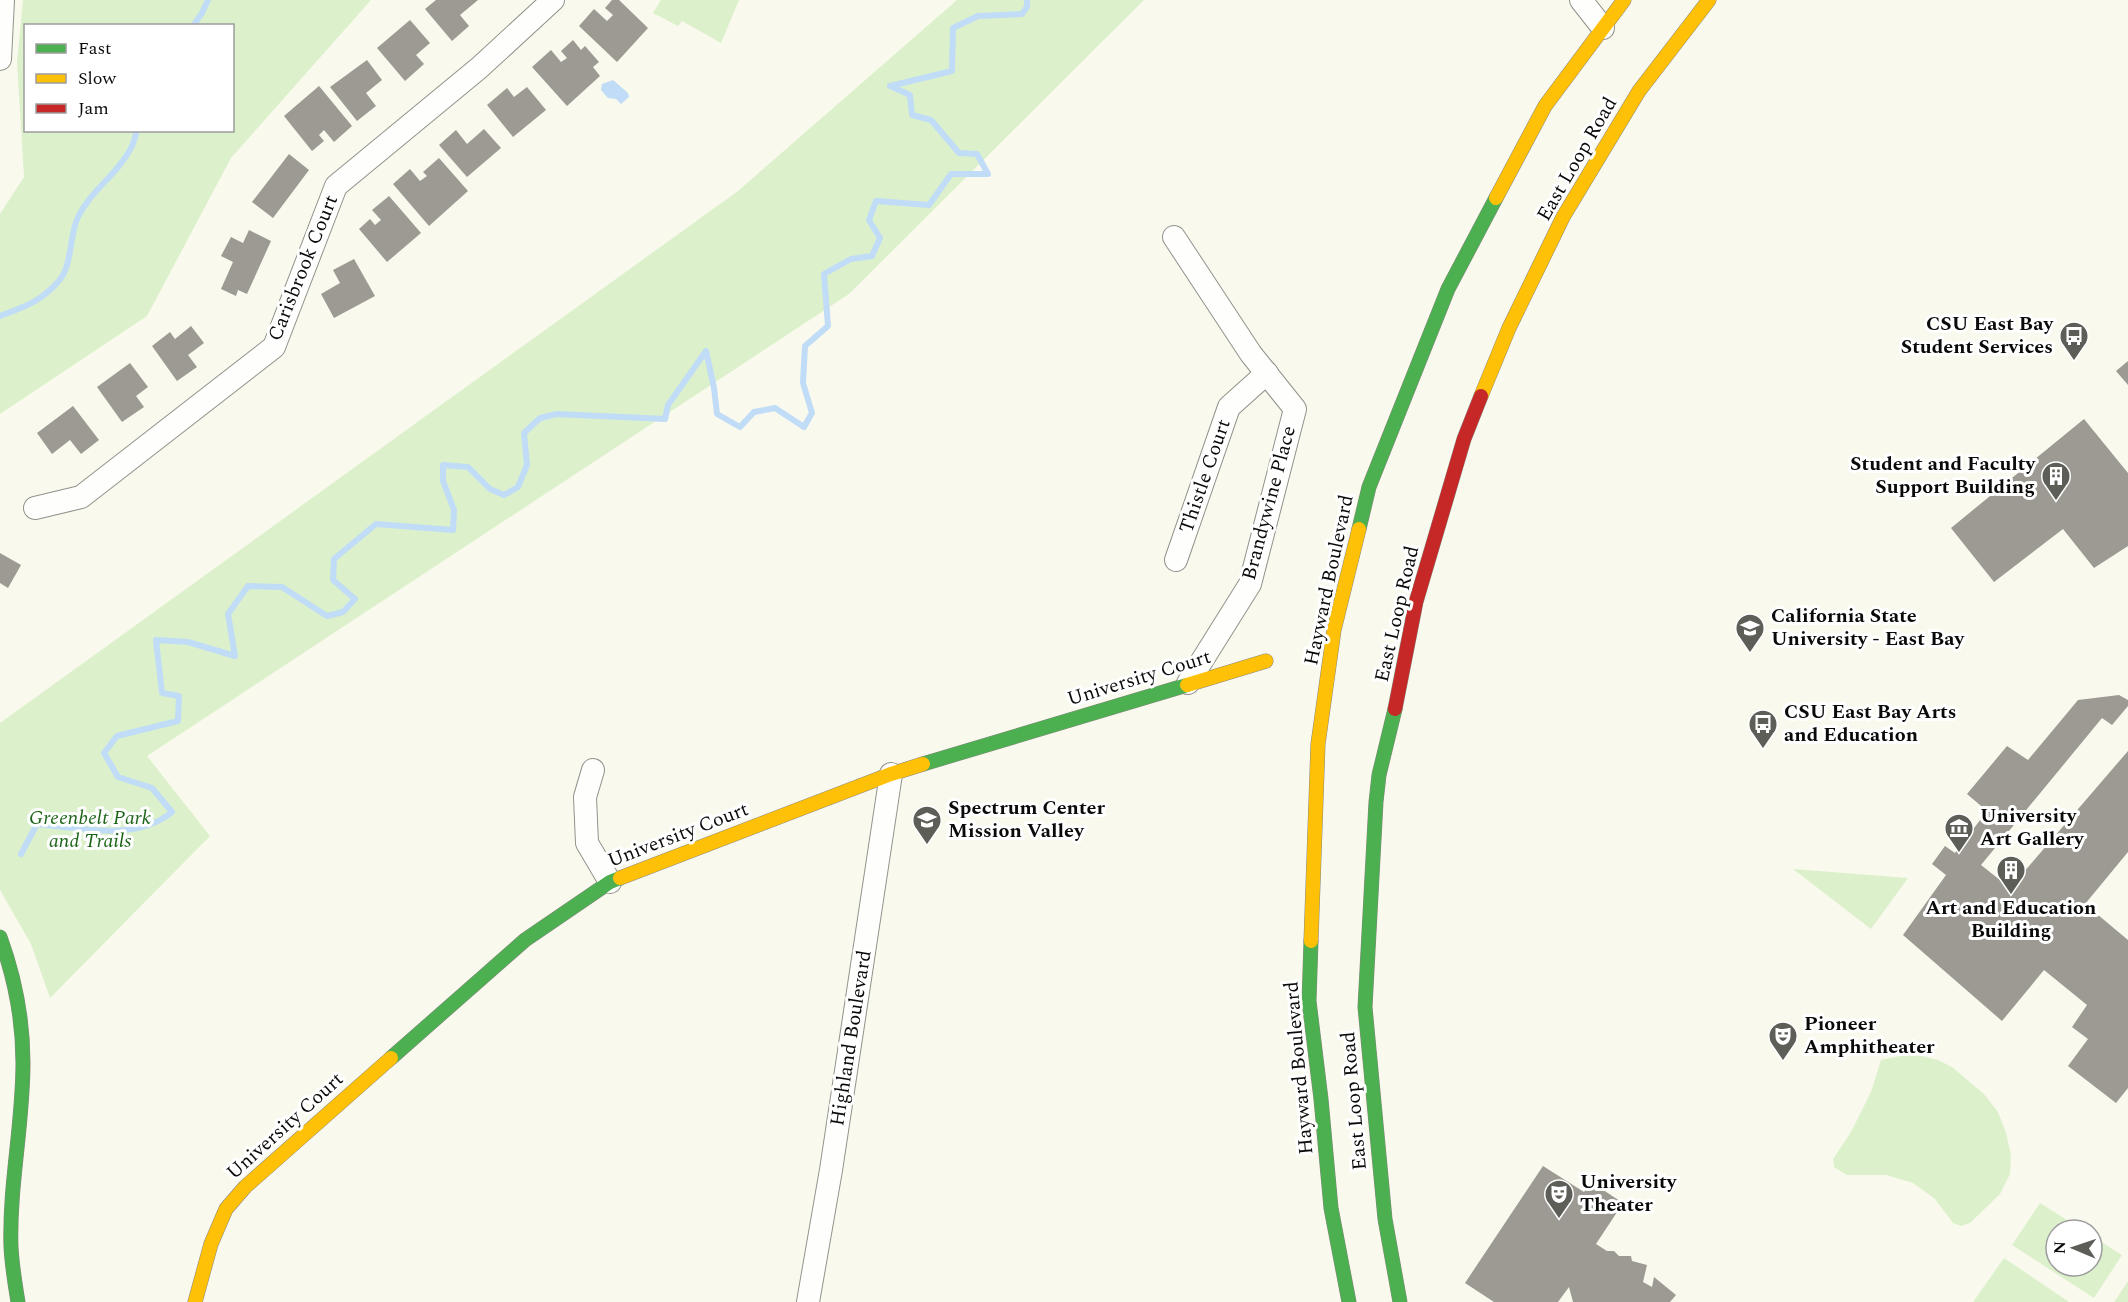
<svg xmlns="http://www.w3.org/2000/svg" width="2128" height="1302" font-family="Spectral,serif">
  <rect width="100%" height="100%" fill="#f9f9ed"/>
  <g fill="#dcf1cb" fill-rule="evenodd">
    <path d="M 23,0 L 371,0 L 231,158 L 147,316 L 0,414 L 0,214 L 24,177 L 17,62 ZM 26,26 L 232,26 L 232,130 L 26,130 Z"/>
    <polygon points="661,0 739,0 721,43 682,21 678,26 653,13"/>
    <polygon points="957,0 1144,0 849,294 147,756 210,836 50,998 31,944 0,890 0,723 738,191"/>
    <polygon points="1793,869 1908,878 1871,929"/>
    <polygon points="1905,1055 1922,1056 1938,1060 1952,1067 1984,1094 1998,1112 2006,1133 2011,1155 2010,1174 2000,1194 1970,1223 1961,1226 1953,1223 1935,1199 1913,1183 1886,1175 1847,1175 1834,1167 1833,1159 1851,1132 1871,1092 1881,1060"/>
    <polygon points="2040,1203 2083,1230 2056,1230 2056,1266 2092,1266 2092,1236 2122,1255 2094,1298 2012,1245"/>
    <polygon points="2004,1258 2069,1302 1973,1302"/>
    <polygon points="2128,1281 2128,1302 2114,1302"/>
  </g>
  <polygon fill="#c0dcf6" points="613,80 628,93 629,97 621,104 616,99 608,98 601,90 602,84"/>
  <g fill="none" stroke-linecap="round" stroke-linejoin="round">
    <g stroke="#c0dcf6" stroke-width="6">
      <polyline points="193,26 202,13 208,0"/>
      <path d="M 0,316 C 24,307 40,302 58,282 C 73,266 69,235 78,217 C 91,190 118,174 131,148 C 134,143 135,136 137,130"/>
      <path d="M 21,854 L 37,824 C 80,828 136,842 172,812 L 152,788 L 118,777 L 104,753 L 117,736 L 178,721 L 179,696 L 162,693 L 156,640 L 188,642 L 235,656 L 228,614 L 248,586 L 282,587 L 327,616 L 343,612 L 355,599 L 333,580 L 334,559 L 376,524 L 453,530 L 454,510 L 443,481 L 443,465 L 468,467 L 490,489 L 504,495 L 518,487 L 527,465 L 524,433 L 540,418 L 557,414 L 665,419 L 668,405 L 706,351 L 714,388 L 717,414 L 740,427 L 754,412 L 775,408 L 804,427 L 812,413 L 803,383 L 805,346 L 828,326 L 824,274 L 851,259 L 872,256 L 880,238 L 869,220 L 876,201 L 929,205 L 951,174 L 988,174 L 977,154 L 959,153 L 931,120 L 912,115 L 910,95 L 890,86 L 952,71 L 953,28 L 978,16 L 1022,14 L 1027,7 L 1027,0"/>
    </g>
  </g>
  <g fill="#9c9a93">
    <polygon points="436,0 478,0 460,15 469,26 452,41 425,9"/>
    <polygon points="612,0 619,0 648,28 617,62 579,26 594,9 607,21 613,15 605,8"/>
    <polygon points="410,20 430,43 416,55 424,64 405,81 377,48"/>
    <polygon points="573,40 581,50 585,46 599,62 593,67 600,76 567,106 532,67 551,50 561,62 567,58 561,51"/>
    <polygon points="367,60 382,80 366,93 376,106 357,121 330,87"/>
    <polygon points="319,86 352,126 334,142 324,130 319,135 324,141 312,151 284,116"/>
    <polygon points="527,87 546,110 513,137 487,105 507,88 514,97"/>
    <polygon points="484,129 501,148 467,177 439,145 456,130 467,144"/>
    <polygon points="289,154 309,170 273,218 252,202"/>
    <polygon points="439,158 468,191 429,226 393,184 410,169 420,181 427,176 423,172"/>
    <polygon points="389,196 421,233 387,262 359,229 370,219 375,225 381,220 372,210"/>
    <polygon points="249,230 271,241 247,294 238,290 236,296 221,289 233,262 221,256 231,237 243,243"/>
    <polygon points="354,259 375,296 334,318 321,294 340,283 333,270"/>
    <polygon points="191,326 204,343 188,355 197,367 177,381 152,346 170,332 175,339"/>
    <polygon points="2128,361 2128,385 2116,371"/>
    <polygon points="130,363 148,387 136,396 144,407 122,422 97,387"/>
    <polygon points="73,406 99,440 81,454 70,440 52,454 37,433"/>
    <polygon points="2084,419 2128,473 2128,546 2094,568 2063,529 1994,582 1951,528"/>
    <polygon points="0,553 21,565 8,588 0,583"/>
    <polygon points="2119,695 2128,700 2128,706 2112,725 2102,718 1981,865 2010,888 2128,751 2128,852 2085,904 2128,940 2128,1088 2116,1103 2068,1066 2088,1039 2072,1027 2087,1005 2044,970 2002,1021 1903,935 1946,875 1932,864 1945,846 1955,853 1987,811 1967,794 2007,746 2028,760 2078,700"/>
    <polygon points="1543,1166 1584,1192 1591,1182 1623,1203 1596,1244 1607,1251 1614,1251 1619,1256 1631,1256 1632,1261 1647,1265 1643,1282 1652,1287 1654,1277 1676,1295 1670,1302 1573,1302 1569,1287 1558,1302 1494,1302 1465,1283"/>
  </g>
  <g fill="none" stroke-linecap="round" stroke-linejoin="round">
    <g stroke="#92928c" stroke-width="24">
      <g id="street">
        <polyline points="1581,0 1603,28"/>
        <polyline points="0,59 3,0"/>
        <polyline points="1174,237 1251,354 1295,409 1250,584 1188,683"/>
        <polyline points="35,508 81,497 274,347 336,186 479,68 553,0"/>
        <polyline points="1176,560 1229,407 1267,373"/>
        <polyline points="593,770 585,797 587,843 610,882"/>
        <polyline points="808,1302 831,1170 891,774"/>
      </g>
    </g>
    <g stroke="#888883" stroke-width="15">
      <g id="fast">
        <polyline points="1359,529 1369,487 1448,289 1496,198"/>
        <polyline points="1395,709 1379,775 1376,802 1365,1007 1385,1219 1400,1302"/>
        <polyline points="923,764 1187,685"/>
        <path d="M 0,937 C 15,978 23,1020 23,1063 C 23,1125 9,1186 11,1247 C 12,1266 15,1284 18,1302"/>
        <polyline points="1311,941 1309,1001 1321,1099 1331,1208 1349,1302"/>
        <polyline points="391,1058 525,940 610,882 620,878"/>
      </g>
    </g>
    <g stroke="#888883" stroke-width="15">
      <g id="slow">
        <polyline points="1496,198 1545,106 1624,0"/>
        <polyline points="1481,396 1509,328 1563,217 1639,91 1709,0"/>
        <polyline points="1187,685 1266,661"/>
        <polyline points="620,878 891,774 923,764"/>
        <polyline points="1311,941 1318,744 1334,630 1359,529"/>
        <polyline points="195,1302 211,1244 226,1209 245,1187 391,1058"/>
      </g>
    </g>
    <g stroke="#888883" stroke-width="15">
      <polyline id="jam" points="1395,709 1416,602 1464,439 1481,396"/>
    </g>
    <use href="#street" stroke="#fefefc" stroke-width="22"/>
    <use href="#fast" stroke="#4caf50" stroke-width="14"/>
    <use href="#slow" stroke="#ffc107" stroke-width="14"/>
    <use href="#jam" stroke="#c62828" stroke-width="14"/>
  </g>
  <defs>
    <g id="bus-pin" transform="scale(1.5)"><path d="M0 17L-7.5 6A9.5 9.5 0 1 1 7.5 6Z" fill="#5e5e59" stroke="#fff"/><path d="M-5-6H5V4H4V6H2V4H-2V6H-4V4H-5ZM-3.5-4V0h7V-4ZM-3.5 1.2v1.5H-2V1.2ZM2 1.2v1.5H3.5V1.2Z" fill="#fff"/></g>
    <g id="building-pin" transform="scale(1.5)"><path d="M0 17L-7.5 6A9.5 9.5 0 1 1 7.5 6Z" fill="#5e5e59" stroke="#fff"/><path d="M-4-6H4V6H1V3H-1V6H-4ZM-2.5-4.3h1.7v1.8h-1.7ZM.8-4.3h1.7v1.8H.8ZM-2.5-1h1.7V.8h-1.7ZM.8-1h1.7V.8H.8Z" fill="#fff"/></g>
    <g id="university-pin" transform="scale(1.5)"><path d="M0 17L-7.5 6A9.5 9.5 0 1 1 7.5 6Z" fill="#5e5e59" stroke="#fff"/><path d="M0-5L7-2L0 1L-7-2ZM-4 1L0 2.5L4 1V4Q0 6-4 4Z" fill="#fff"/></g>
    <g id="school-pin" transform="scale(1.5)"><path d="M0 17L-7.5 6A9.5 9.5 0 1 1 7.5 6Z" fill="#5e5e59" stroke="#fff"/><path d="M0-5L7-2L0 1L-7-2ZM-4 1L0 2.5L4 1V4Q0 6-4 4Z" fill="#fff"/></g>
    <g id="museum-pin" transform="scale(1.5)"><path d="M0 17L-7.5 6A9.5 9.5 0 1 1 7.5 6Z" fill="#5e5e59" stroke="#fff"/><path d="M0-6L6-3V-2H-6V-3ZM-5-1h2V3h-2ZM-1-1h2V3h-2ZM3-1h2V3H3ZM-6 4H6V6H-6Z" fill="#fff"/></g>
    <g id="theatre-pin" transform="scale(1.5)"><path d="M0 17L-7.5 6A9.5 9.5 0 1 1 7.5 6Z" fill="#5e5e59" stroke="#fff"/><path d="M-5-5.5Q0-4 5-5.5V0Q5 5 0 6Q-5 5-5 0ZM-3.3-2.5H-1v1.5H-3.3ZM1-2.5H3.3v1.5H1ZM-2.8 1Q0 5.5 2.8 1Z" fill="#fff"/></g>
  </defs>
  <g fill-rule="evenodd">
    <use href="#bus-pin" x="2074" y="336"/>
    <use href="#building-pin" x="2056" y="476"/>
    <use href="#university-pin" x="1750" y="628"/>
    <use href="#bus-pin" x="1763" y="724"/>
    <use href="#school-pin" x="927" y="820"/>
    <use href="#museum-pin" x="1959" y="828"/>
    <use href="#building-pin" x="2011" y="870"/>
    <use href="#theatre-pin" x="1783" y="1036"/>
    <use href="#theatre-pin" x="1559" y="1194"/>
  </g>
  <g text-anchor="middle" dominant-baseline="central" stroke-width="6" stroke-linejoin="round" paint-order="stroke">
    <g font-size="20" fill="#0a0a0a" stroke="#fff">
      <text transform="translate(1577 159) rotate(-60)">East Loop Road</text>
      <text transform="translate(303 268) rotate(-68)">Carisbrook Court</text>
      <text transform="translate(1205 476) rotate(-71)">Thistle Court</text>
      <text transform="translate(1269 503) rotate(-75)">Brandywine Place</text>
      <text transform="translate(1329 580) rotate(-78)">Hayward Boulevard</text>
      <text transform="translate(1397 614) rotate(-77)">East Loop Road</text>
      <text transform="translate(1139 678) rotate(-17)">University Court</text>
      <text transform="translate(678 835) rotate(-21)">University Court</text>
      <text transform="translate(851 1038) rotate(-81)">Highland Boulevard</text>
      <text transform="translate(1299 1068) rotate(-95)">Hayward Boulevard</text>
      <text transform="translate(1354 1101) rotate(-95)">East Loop Road</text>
      <text transform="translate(285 1126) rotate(-42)">University Court</text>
    </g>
    <g font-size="20" font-weight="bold" fill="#0a0a0a" stroke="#fff" text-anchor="start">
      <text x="2053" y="324" text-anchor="end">CSU East Bay<tspan x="2053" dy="23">Student Services</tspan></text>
      <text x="2035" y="464" text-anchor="end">Student and Faculty<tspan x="2035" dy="23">Support Building</tspan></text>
      <text x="1771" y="616">California State<tspan x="1771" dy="23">University - East Bay</tspan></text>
      <text x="1784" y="712">CSU East Bay Arts<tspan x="1784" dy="23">and Education</tspan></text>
      <text x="948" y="808">Spectrum Center<tspan x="948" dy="23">Mission Valley</tspan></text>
      <text x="1980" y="816">University<tspan x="1980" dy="23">Art Gallery</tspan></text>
      <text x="2011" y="908" text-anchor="middle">Art and Education<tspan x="2011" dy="23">Building</tspan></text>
      <text x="1804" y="1024">Pioneer<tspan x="1804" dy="23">Amphitheater</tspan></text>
      <text x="1580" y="1182">University<tspan x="1580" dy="23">Theater</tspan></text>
    </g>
    <g font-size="20" font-style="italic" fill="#1c6418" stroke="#fff">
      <text x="90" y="818">Greenbelt Park<tspan x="90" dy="23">and Trails</tspan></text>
    </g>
  </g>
  <rect x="24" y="24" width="210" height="108" fill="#ffffff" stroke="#9d9d9d" stroke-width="1.5"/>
  <rect x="36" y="44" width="30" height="9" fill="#4caf50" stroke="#9d9d9d" stroke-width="1.5"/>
  <text x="78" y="54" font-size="18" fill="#0a0a0a">Fast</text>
  <rect x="36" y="74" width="30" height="9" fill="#ffc107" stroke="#9d9d9d" stroke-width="1.5"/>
  <text x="78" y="84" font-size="18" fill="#0a0a0a">Slow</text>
  <rect x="36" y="104" width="30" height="9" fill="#c62828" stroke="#9d9d9d" stroke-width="1.5"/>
  <text x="78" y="114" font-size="18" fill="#0a0a0a">Jam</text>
  <g transform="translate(2074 1248) rotate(272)"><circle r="28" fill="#ffffff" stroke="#9d9d9d" stroke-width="1.5"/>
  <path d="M0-4.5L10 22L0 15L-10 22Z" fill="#5e5e59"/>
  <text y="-9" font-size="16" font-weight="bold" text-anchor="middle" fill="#0a0a0a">N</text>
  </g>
</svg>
